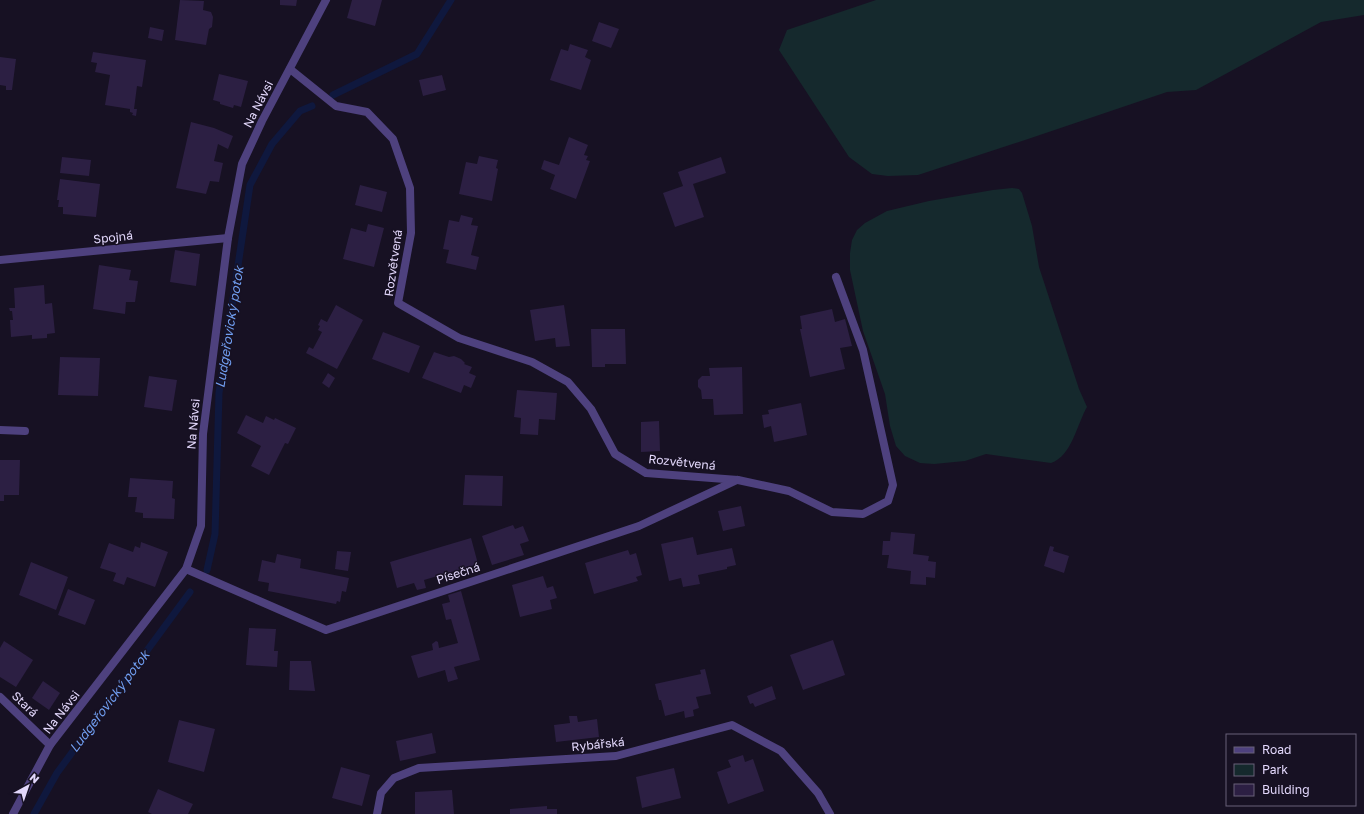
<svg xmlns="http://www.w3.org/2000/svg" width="1364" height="814" font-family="'Golos Text',sans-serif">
  <rect width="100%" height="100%" fill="#171123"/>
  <g fill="#15292d">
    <polygon points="876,0 1364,0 1364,15 1321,22 1196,90 1167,92 1028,139 918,175 888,176 872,174 849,157 779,50 787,30"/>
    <path d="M 1012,188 L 1019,189 L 1022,193 L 1032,226 L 1039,267 L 1079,389 L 1087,407 C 1077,424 1072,456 1051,463 L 986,454 L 965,461 L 934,464 L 920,463 L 905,456 L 896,446 L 890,426 L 885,394 L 863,331 L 850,270 L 850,253 L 852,240 L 857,230 L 865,223 L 887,211 L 929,201 L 993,190 Z"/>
  </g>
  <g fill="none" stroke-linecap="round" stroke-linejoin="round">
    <g stroke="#0f183e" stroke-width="7">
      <polyline points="333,95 417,54 451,0"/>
      <polyline points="207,570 215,534 219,393 250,185 272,144 300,111 312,106"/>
      <polyline points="34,814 57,773 190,592"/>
    </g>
  </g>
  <g fill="#2c1f43">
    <polygon points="180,0 204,1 203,10 211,12 213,17 212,27 209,29 206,45 175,40"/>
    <polygon points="280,0 297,0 296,6 280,5"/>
    <polygon points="352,0 382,0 375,26 347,18"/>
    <polygon points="599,22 619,29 611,48 592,41"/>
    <polygon points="150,27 164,30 162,41 148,38"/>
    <polygon points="570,44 588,50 585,57 591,60 581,90 550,80 561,49 568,51"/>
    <polygon points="93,52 146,60 142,87 137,86 134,109 137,109 136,116 132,115 133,113 130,112 130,109 105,105 110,75 95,72 97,63 91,62"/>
    <polygon points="0,57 16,59 12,90 6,90 6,86 0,85"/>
    <polygon points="219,74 248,81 241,107 234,105 233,108 220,104 220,102 213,100"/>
    <polygon points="442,75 446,90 423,96 419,80"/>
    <polygon points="191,122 214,128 233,136 228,149 218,144 214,161 223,163 219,182 210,181 206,194 176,188"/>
    <polygon points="569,137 588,145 584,155 588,156 586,160 590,161 576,199 550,189 555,175 541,169 544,160 559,165"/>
    <polygon points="479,156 498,160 496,168 498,169 492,201 459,194 466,162 477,164"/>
    <polygon points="62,157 91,160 89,176 60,173"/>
    <polygon points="721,157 726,173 693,184 704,217 675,227 663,193 683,186 678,172"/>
    <polygon points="60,179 100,184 96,217 63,214 63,207 58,207 59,200 57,200"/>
    <polygon points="360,185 387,192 382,212 355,205"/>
    <polygon points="461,215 473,218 471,225 478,226 471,255 479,257 476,270 446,263 449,250 443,249 449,220 459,222"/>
    <polygon points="368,224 384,228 374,267 343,259 351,228 366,232"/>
    <polygon points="175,250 200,254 196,286 170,282"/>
    <polygon points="99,265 131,270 129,280 138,281 135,302 126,302 125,314 93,309"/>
    <polygon points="44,285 45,304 52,303 55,333 47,334 47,338 32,339 32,335 11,337 10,320 13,320 12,311 10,311 9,308 15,308 14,288"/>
    <polygon points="336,305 363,320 337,369 306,353 309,347 313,349 322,332 318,330 320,326 318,325 321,319 327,322"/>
    <polygon points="564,305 570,346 556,347 555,338 535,341 530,310"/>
    <polygon points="832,309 835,322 845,319 852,346 840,348 845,369 810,377 800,329 802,329 800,316"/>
    <polygon points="591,329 625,329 626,364 605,364 605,367 592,367"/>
    <polygon points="383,332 420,346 409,373 372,359"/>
    <polygon points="434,352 449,357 454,356 461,359 465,363 464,364 472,367 469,373 476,376 471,388 464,385 461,393 422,378"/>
    <polygon points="60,357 100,358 98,396 58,395"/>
    <polygon points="742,367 743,414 714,415 713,399 702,399 701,390 698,387 698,380 702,376 710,376 709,368"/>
    <polygon points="328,373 335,378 329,388 322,383"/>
    <polygon points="149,376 177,380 172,411 144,407"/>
    <polygon points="517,390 557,393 555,420 539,419 538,435 520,434 521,418 514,417"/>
    <polygon points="801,403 807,435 774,442 771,426 764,428 762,415 769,414 768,410"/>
    <polygon points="246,415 263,423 266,416 274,420 275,418 296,428 288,444 285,443 269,475 251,466 261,446 237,433"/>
    <polygon points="659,421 660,451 641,452 641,422"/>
    <polygon points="0,460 20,460 19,495 4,495 4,501 0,501"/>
    <polygon points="465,475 503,476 502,506 463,505"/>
    <polygon points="130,478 173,481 172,498 175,499 174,519 143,518 143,513 135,512 137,497 128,497"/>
    <polygon points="741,506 745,526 723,531 718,511"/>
    <polygon points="513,525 515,529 523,526 529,541 520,544 524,555 492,565 482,536"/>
    <polygon points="891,532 915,534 913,554 929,556 928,561 936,562 935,578 926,577 926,585 910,584 911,571 887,568 889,555 882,555 883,541 890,541"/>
    <polygon points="693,537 697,555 732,548 736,565 727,567 727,569 698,575 700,584 683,587 681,578 669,581 661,544"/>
    <polygon points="471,538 478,564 424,580 426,588 417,590 414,583 397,588 390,562"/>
    <polygon points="141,542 168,552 155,587 127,577 124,585 113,581 116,573 100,568 109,543 133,552 135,546 140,548"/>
    <polygon points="1050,546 1054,547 1053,551 1069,556 1064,573 1044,566"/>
    <polygon points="628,550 630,555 636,553 642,575 636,577 638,581 594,594 585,563"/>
    <polygon points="337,551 351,552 348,571 335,569"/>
    <polygon points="277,554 301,559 300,568 349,578 346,592 342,591 340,602 337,601 336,604 268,591 269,583 258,581 262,560 275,563"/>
    <polygon points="31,562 68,577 56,610 19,595"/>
    <polygon points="543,576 547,588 553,586 557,598 550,600 552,609 520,617 512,585"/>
    <polygon points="68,589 95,600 85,625 58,615"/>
    <polygon points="461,591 480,660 454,667 458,679 448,682 445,670 418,678 411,656 433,650 432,644 436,641 438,642 439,648 458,643 451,619 446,620 442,604 450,602 448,595"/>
    <polygon points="249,628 276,629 274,651 278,651 277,667 246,665"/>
    <polygon points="833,640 845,675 803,690 790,655"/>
    <polygon points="4,641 33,660 16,687 0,677 0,648"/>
    <polygon points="290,661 311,661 315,691 289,690"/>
    <polygon points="705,669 711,694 696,697 699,708 693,710 694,716 685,718 684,711 665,716 661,700 659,700 655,684 701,674 700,670"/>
    <polygon points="43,681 60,693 49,710 32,698"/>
    <polygon points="772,686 776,699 755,707 753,703 750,704 747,696"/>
    <polygon points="569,716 577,716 578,722 597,719 599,737 556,742 554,725 570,723"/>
    <polygon points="179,720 215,729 204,772 168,762"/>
    <polygon points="432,733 436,753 400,761 396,741"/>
    <polygon points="743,755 745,762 753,759 764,791 728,804 717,772 731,767 728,760"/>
    <polygon points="341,767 370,775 362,806 332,798"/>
    <polygon points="674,768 681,798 642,808 636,777"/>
    <polygon points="158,789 193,804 188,814 152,814 148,812"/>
    <polygon points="452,790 454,814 415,814 415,792"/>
    <polygon points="547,806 547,809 557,809 557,814 510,814 510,809"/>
  </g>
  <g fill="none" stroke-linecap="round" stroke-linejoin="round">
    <g stroke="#4e417e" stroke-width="8">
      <polyline points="290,69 336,106 367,112 393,139 410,188 411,233 398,303 459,338 532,362 568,382 591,409 615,454 646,473 738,480 789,491 832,512 863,514 888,501 893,485 863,350 836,277"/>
      <polyline points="0,260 228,238"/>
      <polyline points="0,430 25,431"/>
      <polyline points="186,569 326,630 639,526 737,480"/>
      <polyline points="0,697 50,745"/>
      <polyline points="13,814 50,745 186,569 201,526 203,434 228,238 242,164 262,121 326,0"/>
      <polyline points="377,814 381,793 394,778 419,768 616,756 732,725 781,751 818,793 830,814"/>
    </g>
  </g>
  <g text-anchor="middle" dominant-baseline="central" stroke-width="3" stroke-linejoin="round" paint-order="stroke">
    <g font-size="12" fill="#e2d7fb" stroke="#171123">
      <text transform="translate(258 104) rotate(-63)">Na Návsi</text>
      <text transform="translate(113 237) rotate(-6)">Spojná</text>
      <text transform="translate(393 263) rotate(-82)">Rozvětvená</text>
      <text transform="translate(193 424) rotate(-85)">Na Návsi</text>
      <text transform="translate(682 462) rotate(6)">Rozvětvená</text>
      <text transform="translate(458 573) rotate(-18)">Písečná</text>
      <text transform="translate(25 704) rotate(44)">Stará</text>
      <text transform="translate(61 712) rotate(-52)">Na Návsi</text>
      <text transform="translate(598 744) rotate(-6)">Rybářská</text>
    </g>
    <g font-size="13" font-style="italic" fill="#709ef1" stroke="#171123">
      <text transform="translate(229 327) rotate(-81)">Ludgeřovický potok</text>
      <text transform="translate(109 701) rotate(-53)">Ludgeřovický potok</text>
    </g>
  </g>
  <rect x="1226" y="734" width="130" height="72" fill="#171123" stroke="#686079"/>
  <rect x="1234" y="747" width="20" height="6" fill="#4e417e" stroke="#686079"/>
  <text x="1262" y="754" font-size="12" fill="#e2d7fb">Road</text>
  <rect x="1234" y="764" width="20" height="12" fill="#15292d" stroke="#686079"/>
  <text x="1262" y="774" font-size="12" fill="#e2d7fb">Park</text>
  <rect x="1234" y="784" width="20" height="12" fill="#2c1f43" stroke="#686079"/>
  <text x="1262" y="794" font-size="12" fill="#e2d7fb">Building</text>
  <g transform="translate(28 786) rotate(40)" stroke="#171123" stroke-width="3" paint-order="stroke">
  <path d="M0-3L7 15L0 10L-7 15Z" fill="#e2d7fb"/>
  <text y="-6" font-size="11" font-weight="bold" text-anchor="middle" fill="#e2d7fb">N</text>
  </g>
</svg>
